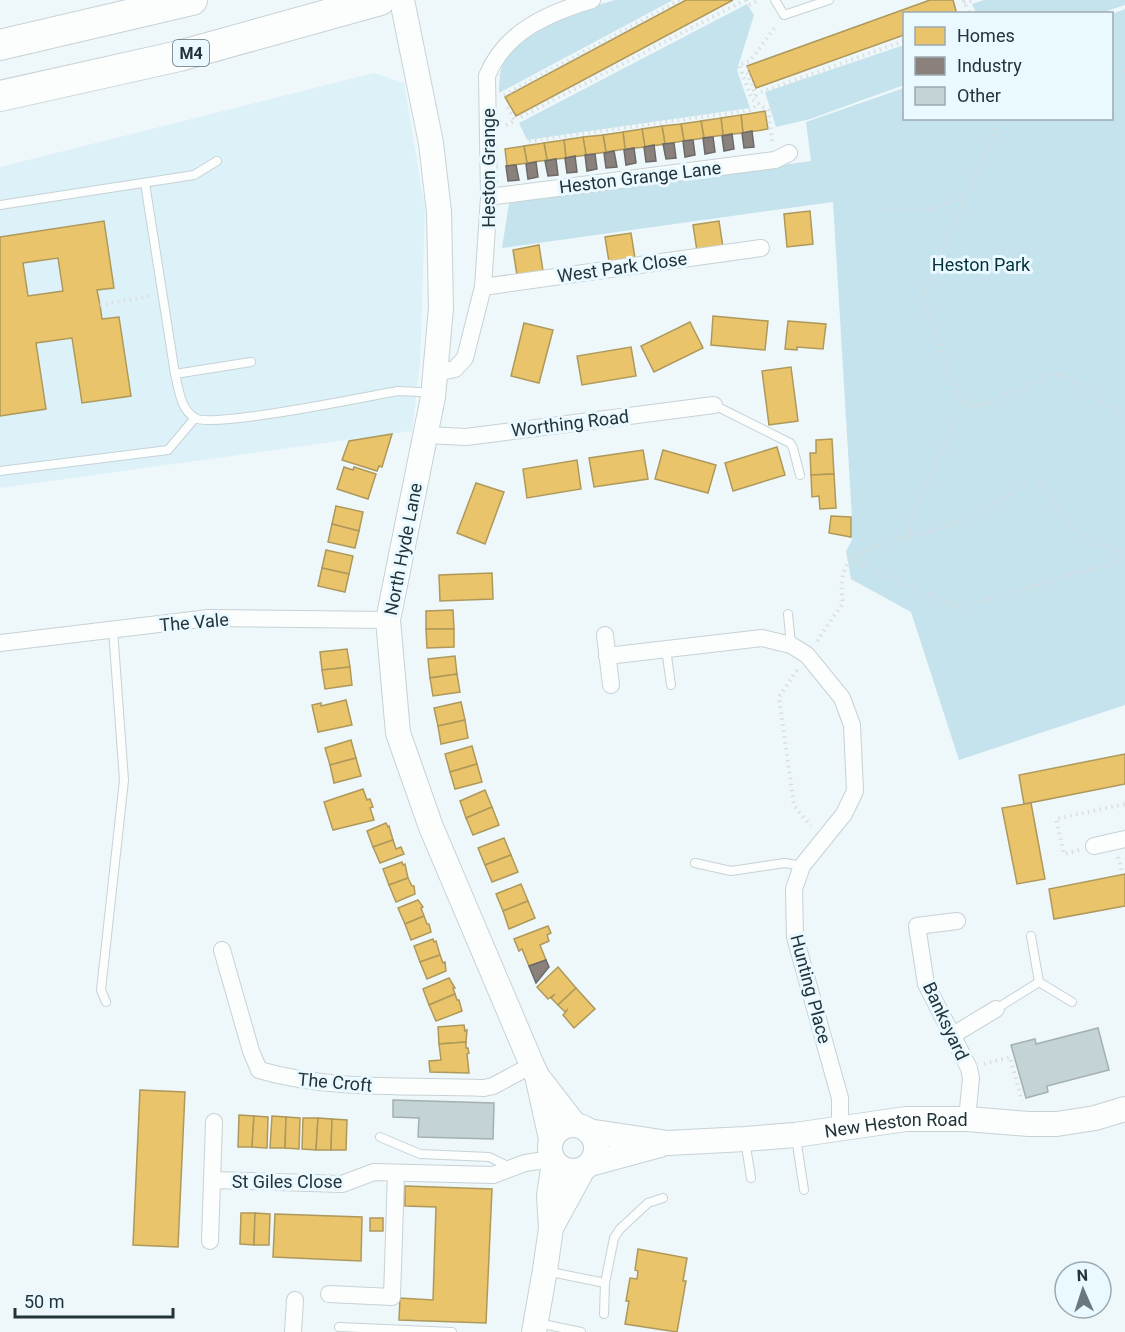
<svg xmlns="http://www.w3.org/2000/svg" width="1125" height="1332" font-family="Roboto,sans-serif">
  <rect width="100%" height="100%" fill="#eef7fa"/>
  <polygon fill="#dcf1f8" points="374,73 404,83 425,209 420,364 412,431 0,488 0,167"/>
  <g fill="#c5e3ed">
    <path d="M 615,0 L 673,0 L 499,93 C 499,86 499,77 501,70 C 510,28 580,11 615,0 Z"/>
    <polygon points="984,0 1125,0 1125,5 1101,13 976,13 972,4"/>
    <polygon points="747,4 754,15 737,70 750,108 527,140 519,123"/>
    <polygon points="1125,9 1125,705 959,760 911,612 851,579 846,551 852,540 852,518 833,202 502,248 509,203 811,161 806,122 904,88 904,118 1112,118 1112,14"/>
    <polygon points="904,45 904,85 810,119 776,127 765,92"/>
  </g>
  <g fill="#e9c46a" stroke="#ae995b" stroke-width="1.5" fill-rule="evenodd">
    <polygon points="686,0 733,0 516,116 505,97"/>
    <polygon points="930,0 953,0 957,14 904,14 904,35 756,88 747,66"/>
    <polygon points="765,111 768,129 743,133 741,115"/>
    <polygon points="741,115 743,133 723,135 721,118"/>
    <polygon points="721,118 723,135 704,138 701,121"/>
    <polygon points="701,121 704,138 684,141 681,124"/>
    <polygon points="681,124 684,141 665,144 662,126"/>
    <polygon points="662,126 665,144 645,147 642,129"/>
    <polygon points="642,129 645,147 625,149 623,132"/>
    <polygon points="623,132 625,149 606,152 603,135"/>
    <polygon points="603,135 606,152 586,155 583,137"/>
    <polygon points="583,137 586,155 566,158 564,140"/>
    <polygon points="564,140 566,158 547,160 544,143"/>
    <polygon points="544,143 547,160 527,163 524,146"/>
    <polygon points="524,146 527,163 507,166 505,149"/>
    <polygon points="810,211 813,244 787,247 784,214"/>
    <path d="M 104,221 L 114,288 L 97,290 L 100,305 L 102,319 L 119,317 L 131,396 L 82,403 L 72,338 L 36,343 L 46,409 L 0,416 L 0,237 ZM 58,258 L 63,291 L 28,296 L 23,263 Z"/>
    <polygon points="719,221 723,247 697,251 693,225"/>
    <polygon points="631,233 635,258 609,262 605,237"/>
    <polygon points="539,245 543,271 517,275 513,250"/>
    <polygon points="713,316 768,321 765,350 711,345"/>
    <polygon points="788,321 826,324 823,349 797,347 797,350 785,349"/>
    <polygon points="690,322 703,348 654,372 641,346"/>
    <polygon points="524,323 553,330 539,383 511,376"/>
    <polygon points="631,347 636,376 582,385 577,356"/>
    <polygon points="791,367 798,421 769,425 762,371"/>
    <polygon points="392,434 382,467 379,466 377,471 342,460 349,441"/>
    <polygon points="832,439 834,474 811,475 810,453 816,453 816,440"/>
    <polygon points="777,447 785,475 733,491 725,463"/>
    <polygon points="643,450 648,479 594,487 589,458"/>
    <polygon points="663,450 716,465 708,493 655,479"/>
    <polygon points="577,460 581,489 527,498 523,469"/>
    <polygon points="344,467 353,470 354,467 376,474 368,499 337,489"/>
    <polygon points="834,474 836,508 820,509 819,496 812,497 811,475"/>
    <polygon points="476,483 504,492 485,544 457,533"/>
    <polygon points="336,506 363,512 359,531 332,524"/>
    <polygon points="831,516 851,517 851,537 829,533"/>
    <polygon points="332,524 359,531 355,548 328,542"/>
    <polygon points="326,550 353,556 349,574 322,568"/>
    <polygon points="322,568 349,574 345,592 318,586"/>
    <polygon points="492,573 493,599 440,601 439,575"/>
    <polygon points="453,610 454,629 426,629 426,611"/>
    <polygon points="426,629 454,629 454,647 427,648"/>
    <polygon points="347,649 350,667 322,670 320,652"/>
    <polygon points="455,656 457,674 430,678 428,659"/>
    <polygon points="350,667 352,685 325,689 322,670"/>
    <polygon points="457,674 460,692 433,696 430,678"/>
    <polygon points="346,700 352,725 318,732 312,705 321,703 321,706"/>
    <polygon points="461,702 465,720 438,726 434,708"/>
    <polygon points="465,720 468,738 441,744 438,726"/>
    <polygon points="351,740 356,758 330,765 325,748"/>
    <polygon points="472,746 477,764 450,772 445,754"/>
    <polygon points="1125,754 1125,784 1024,804 1019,775"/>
    <polygon points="356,758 361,776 334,783 330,765"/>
    <polygon points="477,764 482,782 455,789 450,772"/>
    <polygon points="363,789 367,800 370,799 373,807 370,808 374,820 333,830 324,802"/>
    <polygon points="485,790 492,807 466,818 460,801"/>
    <polygon points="1031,803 1045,879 1017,884 1002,808"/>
    <polygon points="492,807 499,825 473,835 466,818"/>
    <polygon points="386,823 388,827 389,826 393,840 373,847 367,831"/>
    <polygon points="504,838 511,855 485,865 478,848"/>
    <polygon points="393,840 396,849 401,847 404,854 380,863 373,847"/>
    <polygon points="511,855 518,872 492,882 485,865"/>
    <polygon points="402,862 403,865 405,864 408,878 389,885 383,869"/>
    <polygon points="1125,874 1125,906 1054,919 1049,889"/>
    <polygon points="408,878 412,886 414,886 415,894 396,902 389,885"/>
    <polygon points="521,884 528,901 503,911 496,894"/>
    <polygon points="418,900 423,907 421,908 424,916 405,924 398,908"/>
    <polygon points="528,901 535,918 509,929 503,911"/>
    <polygon points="424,916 427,924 429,924 431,932 411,940 405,924"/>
    <polygon points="548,926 551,933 547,935 549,941 540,945 546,960 529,966 522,949 519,951 514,939"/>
    <polygon points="433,939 434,942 436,941 440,955 420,962 414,946"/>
    <polygon points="440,955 443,963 445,962 446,971 427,979 420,962"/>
    <polygon points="558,967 576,988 558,1005 551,998 555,994 548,999 537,987"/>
    <polygon points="449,978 455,988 453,988 455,994 429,1005 423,989"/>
    <polygon points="576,988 595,1009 574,1028 563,1015 568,1009 565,1012 558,1005"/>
    <polygon points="455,994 457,1000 459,1000 462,1011 436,1021 429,1005"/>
    <polygon points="464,1025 465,1031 467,1030 466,1042 439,1044 438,1027"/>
    <polygon points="466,1042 466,1048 468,1048 469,1053 467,1054 469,1073 430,1072 429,1061 441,1060 439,1044"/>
    <polygon points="140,1090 185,1092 178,1247 133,1245"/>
    <polygon points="239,1115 254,1116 252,1147 238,1147"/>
    <polygon points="254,1116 268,1117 267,1148 252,1147"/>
    <polygon points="272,1116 286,1117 285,1148 270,1148"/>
    <polygon points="286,1117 300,1118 299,1149 285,1148"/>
    <polygon points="303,1118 318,1118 316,1150 302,1149"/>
    <polygon points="318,1118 332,1119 331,1150 316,1150"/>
    <polygon points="332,1119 347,1120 346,1150 331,1150"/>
    <polygon points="405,1186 492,1189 486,1323 399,1320 400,1298 433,1300 436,1207 405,1206"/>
    <polygon points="241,1213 255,1213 254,1245 240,1244"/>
    <polygon points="255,1213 270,1214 269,1245 254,1245"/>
    <polygon points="275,1214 362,1217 361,1261 273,1257"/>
    <rect x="370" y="1218" width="13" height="13"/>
    <polygon points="638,1249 687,1258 683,1281 686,1281 677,1332 625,1324 629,1301 626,1301 630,1278 637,1279 638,1271 635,1270"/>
  </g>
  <g fill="#8a817c" stroke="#6b6a68" stroke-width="1.5">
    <polygon points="752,131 754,147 744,148 742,133"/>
    <polygon points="732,134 734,149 724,151 722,136"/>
    <polygon points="713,137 715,152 705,154 703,138"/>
    <polygon points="693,140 695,155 685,157 683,141"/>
    <polygon points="674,143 676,158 666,159 663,144"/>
    <polygon points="654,145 656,161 646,162 644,147"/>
    <polygon points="634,148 636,163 626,165 624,150"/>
    <polygon points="614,151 617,167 606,168 604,153"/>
    <polygon points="595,154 597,169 587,171 585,155"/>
    <polygon points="575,156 577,172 567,173 565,158"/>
    <polygon points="556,159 558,175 548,176 545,161"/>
    <polygon points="536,162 538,177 528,179 526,164"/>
    <polygon points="516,165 519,180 508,181 506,166"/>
    <polygon points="546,960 549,967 536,983 529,966"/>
  </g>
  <g fill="#c4d3d5" stroke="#a3b0b1" stroke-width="1.5">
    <polygon points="1098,1028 1109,1070 1047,1086 1048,1092 1026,1098 1011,1045 1035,1039 1036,1044"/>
    <polygon points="393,1100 494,1103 493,1139 418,1137 419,1118 393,1117"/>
  </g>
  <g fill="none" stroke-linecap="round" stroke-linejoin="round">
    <g stroke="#c6d2d5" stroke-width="10">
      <g id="lane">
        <polyline points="775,0 784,15 829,0"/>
        <path d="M 145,183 L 175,374 C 179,389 180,409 195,418 C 213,429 368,396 398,391 L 420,392 L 430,395"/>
        <polyline points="0,205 194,175 217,161"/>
        <polyline points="175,374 251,362"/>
        <polyline points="714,405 790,443 793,448 800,475"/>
        <polyline points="0,471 168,450 195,418"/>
        <polyline points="788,614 791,645"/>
        <polyline points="666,649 671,685"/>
        <polyline points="695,863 731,871 785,863 802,866"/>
        <polyline points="1031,936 1039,982 1072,1002"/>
        <polyline points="106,1002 101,990 124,780 113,630"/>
        <polyline points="996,1009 1039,982"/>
        <polyline points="380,1137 420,1154 489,1157 512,1168"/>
        <polyline points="796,1138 804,1190"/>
        <polyline points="745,1140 751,1178"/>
        <polyline points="546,1271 605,1283"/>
        <polyline points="604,1314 605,1283 614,1238 620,1229 648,1203 663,1198"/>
        <polyline points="538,1323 581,1332"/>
        <polyline points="339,1327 452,1332"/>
      </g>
    </g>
    <g stroke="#c6d2d5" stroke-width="18">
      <g id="street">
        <polyline points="489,197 775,160 789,153"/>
        <polyline points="483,287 761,248"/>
        <path d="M 436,373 L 455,369 L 465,358 L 483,287 L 489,197 L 487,76 C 505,31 549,13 592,0"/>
        <polyline points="426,435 466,437 714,405"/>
        <polyline points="605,635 611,685"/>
        <polyline points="0,643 209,618 388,620"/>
        <polyline points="607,656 762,638 791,645 807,655 842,698 852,725 855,791 844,814 802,866 794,889 795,937 840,1098 840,1127"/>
        <polyline points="1094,846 1125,839"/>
        <polyline points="957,921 917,926 926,984 969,1068 971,1078 967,1119"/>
        <path d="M 222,950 L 251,1051 L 259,1070 C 332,1091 409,1085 484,1088 L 493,1086 L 532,1065"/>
        <polyline points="953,1035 996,1009"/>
        <polyline points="212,1180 342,1184 374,1172 493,1175 525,1163 552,1159"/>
        <polyline points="210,1241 214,1122"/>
        <polyline points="329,1294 392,1297 396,1173"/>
        <polyline points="293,1332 295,1300"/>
      </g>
    </g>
    <g stroke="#c6d2d5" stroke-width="26">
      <g id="secondary">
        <polyline points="402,0 431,143 439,212 441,308 433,397 388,620 398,733 431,827 532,1065 537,1076 575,1125"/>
        <polyline points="538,1080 551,1139"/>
        <circle cx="573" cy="1148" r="23"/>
        <path id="s1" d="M 588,1131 L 668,1143 L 745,1139 L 795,1135 L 906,1119 L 967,1119 L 1029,1124 L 1057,1124 L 1095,1118 L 1125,1109"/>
        <polyline points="590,1164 660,1145"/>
        <polyline points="552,1226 583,1169"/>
        <polyline points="534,1332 545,1270 551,1228 549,1196 554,1162"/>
      </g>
    </g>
    <g stroke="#c6d2d5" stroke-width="32">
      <g id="highway">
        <polyline points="0,45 192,0"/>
        <polyline points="0,96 179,56 380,0"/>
      </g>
    </g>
    <g stroke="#dbdee0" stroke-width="4" stroke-dasharray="1.5 4.5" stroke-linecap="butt">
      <polyline points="746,0 749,5 759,0"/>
      <polyline points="963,0 970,14"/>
      <polyline points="964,3 973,0"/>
      <polyline points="748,68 746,69 756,95 752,98"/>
      <polyline points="1112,74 1125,70"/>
      <polyline points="761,92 904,41"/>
      <polyline points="504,95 680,0"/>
      <polyline points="521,117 745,0"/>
      <path d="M 1001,118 L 925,289 L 923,298 L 926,307 L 956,394 C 961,401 967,406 976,405 C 992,404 1033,382 1050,375 L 1059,374 L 1070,379 L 1125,418"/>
      <polyline points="506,125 515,121 507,107"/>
      <polyline points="529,141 751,110 759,103"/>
      <polyline points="772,141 768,110 752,99 739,65 750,61 776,26"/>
      <polyline points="885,210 932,210 948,202 965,197"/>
      <polyline points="100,305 150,296"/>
      <path d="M 1039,481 C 1064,523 1076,540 1125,553"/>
      <polyline points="909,537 911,518 956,420"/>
      <polyline points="853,557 870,569 959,608 1125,559"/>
      <path d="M 817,641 L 843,603 C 841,590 840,575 848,563 C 862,542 922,535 946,526 C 977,516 1001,501 1027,482"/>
      <polyline points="797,670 779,697 794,806 811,826"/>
      <polyline points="1079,850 1064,854 1056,819 1125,804"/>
      <polyline points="1118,857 1122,872"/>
      <polyline points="984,1064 1010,1057 1022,1101"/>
    </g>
    <use href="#lane" stroke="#fcfefe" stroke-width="8"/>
    <use href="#street" stroke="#fcfefe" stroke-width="16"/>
    <use href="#secondary" stroke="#fcfefe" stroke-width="24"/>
    <use href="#highway" stroke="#fcfefe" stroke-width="30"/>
  </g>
  <g text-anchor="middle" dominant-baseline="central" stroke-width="6" stroke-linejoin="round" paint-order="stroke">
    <rect fill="#e9f9ff" stroke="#5e6f74" stroke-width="1.5" x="173" y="40" width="36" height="26" rx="4.5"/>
    <g font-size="16" font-weight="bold" fill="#233439">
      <text x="191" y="53">M4</text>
    </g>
    <g font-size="18" fill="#233439" stroke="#e9f9ff">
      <text transform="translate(488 168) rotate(-90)">Heston Grange</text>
      <text transform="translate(640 177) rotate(-7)">Heston Grange Lane</text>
      <text transform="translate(622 267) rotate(-8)">West Park Close</text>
      <text transform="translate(570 423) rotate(-7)">Worthing Road</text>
      <text transform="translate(403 549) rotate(-79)">North Hyde Lane</text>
      <text transform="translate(194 622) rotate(-5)">The Vale</text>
      <text transform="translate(811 989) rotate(75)">Hunting Place</text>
      <text transform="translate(946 1021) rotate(65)">Banksyard</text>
      <text transform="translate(335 1082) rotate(5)">The Croft</text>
      <text stroke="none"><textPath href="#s1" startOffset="310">New Heston Road</textPath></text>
      <text x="287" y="1181">St Giles Close</text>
    </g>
    <g font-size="18" fill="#00313d" stroke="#e9f9ff">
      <text x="981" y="264">Heston Park</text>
    </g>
  </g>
  <rect x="903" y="12" width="210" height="108" fill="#e9f9ff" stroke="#9aaab0" stroke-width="1.5"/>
  <rect x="915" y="27" width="30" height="18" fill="#e9c46a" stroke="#9aaab0" stroke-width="1.5"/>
  <text x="957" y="42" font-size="18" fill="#233439">Homes</text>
  <rect x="915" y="57" width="30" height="18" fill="#8a817c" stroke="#9aaab0" stroke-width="1.5"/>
  <text x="957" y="72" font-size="18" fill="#233439">Industry</text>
  <rect x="915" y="87" width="30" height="18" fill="#c4d3d5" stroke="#9aaab0" stroke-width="1.5"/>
  <text x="957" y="102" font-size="18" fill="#233439">Other</text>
  <g transform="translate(1083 1290) rotate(357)"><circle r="28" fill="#e9f9ff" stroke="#9aaab0" stroke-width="1.5"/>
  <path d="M0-4.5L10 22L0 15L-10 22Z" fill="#6a787d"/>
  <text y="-9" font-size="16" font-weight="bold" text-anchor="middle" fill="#233439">N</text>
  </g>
  <path d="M15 1308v9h158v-9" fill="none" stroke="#233439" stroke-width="3"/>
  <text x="24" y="1308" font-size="18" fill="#233439" stroke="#e9f9ff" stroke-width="4.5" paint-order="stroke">50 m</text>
</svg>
